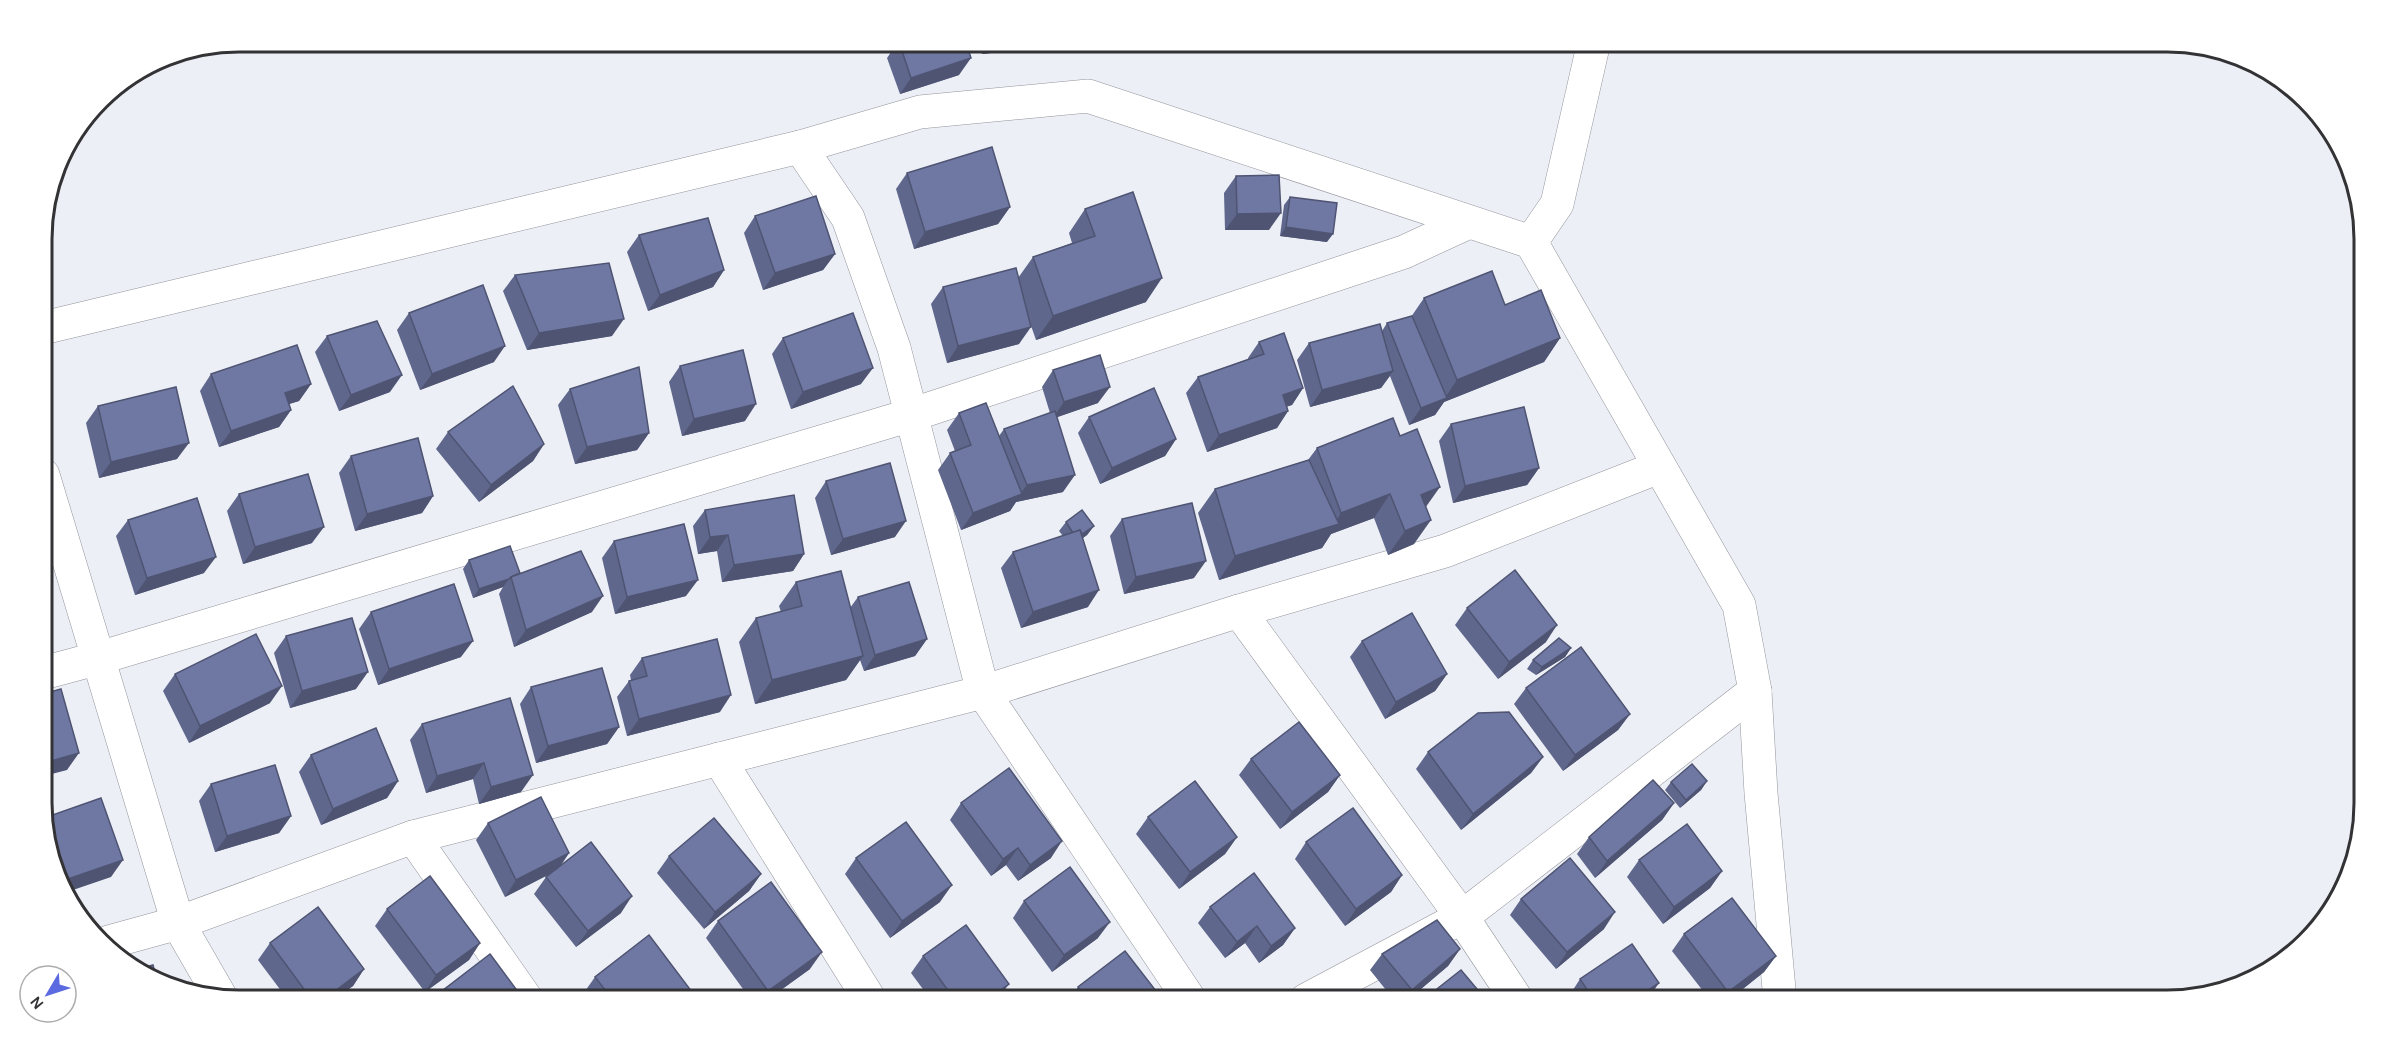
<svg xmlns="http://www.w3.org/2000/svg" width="2407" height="1042" font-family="Karla,sans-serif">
  <rect width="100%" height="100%" fill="#edeff6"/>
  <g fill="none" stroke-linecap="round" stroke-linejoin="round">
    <g stroke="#93959c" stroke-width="34">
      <g id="street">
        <polyline points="800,147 848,218 894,348 983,692 1190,1000"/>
        <polyline points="43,328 800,147 920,112 1088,96 1531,242 1739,605 1755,691 1761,793 1780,1000"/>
        <polyline points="43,475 178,923 220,996"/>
        <polyline points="1239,611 1462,917 1517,1000"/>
        <polyline points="43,673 99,658 911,415 1404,252 1469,222"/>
        <polyline points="719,759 870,1000"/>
        <polyline points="413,837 527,1000"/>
        <polyline points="109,942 178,923 413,837 983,692 1239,611 1445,551 1659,467"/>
        <polyline points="1306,1000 1462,917 1755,691"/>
      </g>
    </g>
    <g stroke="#93959c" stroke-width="34">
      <polyline id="secondary" points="1531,242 1557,204 1594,42"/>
    </g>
    <use href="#street" stroke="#fff" stroke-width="33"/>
    <use href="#secondary" stroke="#fff" stroke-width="33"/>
  </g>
  <g fill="#5f678c">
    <polygon points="898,42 966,42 959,75 900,94 887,58"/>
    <polygon points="980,42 1047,42 1044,47 982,54"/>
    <polygon points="907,173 1010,207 998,224 914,249 896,189"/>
    <polygon points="1236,176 1269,230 1225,230 1224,193"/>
    <polygon points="1290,197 1327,242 1280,236 1284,205"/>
    <polygon points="1085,209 1146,302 1036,340 1028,317 1019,344 947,363 931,304 943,287 1018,278 1033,257 1072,243 1069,233"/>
    <polygon points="755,216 835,254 823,270 763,290 744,233"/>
    <polygon points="639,235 724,270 713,287 648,311 627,252"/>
    <polygon points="515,275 612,336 527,350 503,291"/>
    <polygon points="1424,298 1560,338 1544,362 1444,402 1435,415 1409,425 1390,376 1381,388 1310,407 1297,360 1309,343 1382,331 1387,323 1411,317"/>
    <polygon points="409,313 494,362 420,390 397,330"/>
    <polygon points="327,336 390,392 339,411 315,352"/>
    <polygon points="783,338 861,384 791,409 772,354"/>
    <polygon points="1259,342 1303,388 1292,405 1287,406 1288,411 1277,428 1207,452 1186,393 1198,377 1248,359 1248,358"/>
    <polygon points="680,366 745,421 682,436 669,382"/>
    <polygon points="1053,370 1098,403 1057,417 1063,492 1016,502 1010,511 961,530 938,470 950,453 955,451 947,430 959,413 999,436 1004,429 1050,413 1042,387"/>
    <polygon points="211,374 311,384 299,401 289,404 291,410 279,427 219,447 200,391"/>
    <polygon points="570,389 649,433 637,450 575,464 558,405"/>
    <polygon points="98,406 177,459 99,478 86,423"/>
    <polygon points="1089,417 1176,439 1165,456 1100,484 1078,433"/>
    <polygon points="1451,424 1539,468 1527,485 1453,503 1439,441"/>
    <polygon points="448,432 544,444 533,461 479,502 436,449"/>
    <polygon points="1317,448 1426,507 1414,544 1388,555 1374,518 1331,534 1322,548 1219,580 1198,513 1215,489 1308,460"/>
    <polygon points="351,456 433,496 422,513 355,531 339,473"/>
    <polygon points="826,481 895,537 831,555 815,498"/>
    <polygon points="239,494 312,543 243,564 227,511"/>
    <polygon points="705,510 804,554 793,571 722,582 717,551 698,554 693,526"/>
    <polygon points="1122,519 1194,578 1124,594 1110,536"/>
    <polygon points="128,520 204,573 135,595 116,536"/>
    <polygon points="1066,522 1094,526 1087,535 1083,538 1088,607 1021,628 1001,568 1013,552 1063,536 1059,531"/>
    <polygon points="614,541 686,596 615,614 602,558"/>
    <polygon points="469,560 520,573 592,612 514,647 499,594 503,587 473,598 463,569"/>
    <polygon points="796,582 850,608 858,597 927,639 915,656 864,671 860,660 846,680 755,704 739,642 756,618 781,612 779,606"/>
    <polygon points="1467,608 1546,642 1498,679 1455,625"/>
    <polygon points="371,612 461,657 378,685 359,629"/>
    <polygon points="286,636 356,689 290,708 274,653"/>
    <polygon points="1362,641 1447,674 1435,691 1385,719 1350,657"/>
    <polygon points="1571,648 1565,657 1536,675 1527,669 1533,660"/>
    <polygon points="642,658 720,712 627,736 617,697 629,681 631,680 630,675"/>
    <polygon points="175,674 270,703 189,743 163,691"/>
    <polygon points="531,687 619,727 607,744 536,763 520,704"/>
    <polygon points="1526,688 1630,714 1618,730 1563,771 1514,704"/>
    <polygon points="510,698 521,792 479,804 473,779 426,793 410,740 422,724"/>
    <polygon points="1428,752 1543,757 1531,773 1461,830 1416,769"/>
    <polygon points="311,755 398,781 387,798 321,825 299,772"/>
    <polygon points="1251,759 1340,775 1328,792 1280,829 1239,775"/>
    <polygon points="1707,781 1701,790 1680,808 1665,790 1671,782"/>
    <polygon points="211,784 291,816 279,833 215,852 199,801"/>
    <polygon points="961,803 1051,858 1018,881 1006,865 991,876 950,820"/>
    <polygon points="1674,803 1662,820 1595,878 1577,854 1589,837"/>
    <polygon points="1148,817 1237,837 1225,854 1179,889 1136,834"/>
    <polygon points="488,823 569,853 560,867 621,913 576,947 534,894 546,877 552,873 505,897 476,840"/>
    <polygon points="1306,842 1402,875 1391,892 1345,926 1295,859"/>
    <polygon points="669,856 761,874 749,891 704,929 657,873"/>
    <polygon points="856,858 940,902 890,938 845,874"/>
    <polygon points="1639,860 1722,871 1710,888 1663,924 1627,877"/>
    <polygon points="1521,899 1604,929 1556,969 1510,915"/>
    <polygon points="1024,901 1098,938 1052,972 1013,918"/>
    <polygon points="1210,907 1295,928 1283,945 1259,963 1245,943 1225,958 1198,923"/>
    <polygon points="387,909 480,943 469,960 425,992 375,926"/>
    <polygon points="718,921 810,969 767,1000 751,1000 706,938"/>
    <polygon points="1684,934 1776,956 1764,972 1729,1000 1710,1000 1672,951"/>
    <polygon points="270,943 364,969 353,986 333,1000 288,1000 258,960"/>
    <polygon points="1460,949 1448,966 1408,1000 1394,1000 1370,970 1382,954"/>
    <polygon points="923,956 997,1000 931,1000 911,973"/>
    <polygon points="595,977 698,1000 588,1000 583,994"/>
    <polygon points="1580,979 1647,999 1571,1000 1569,996"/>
    <polygon points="1078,987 1163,1000 1069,1000"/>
    <polygon points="442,991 524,1000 436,1000"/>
  </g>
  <g fill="#4e5472">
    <polygon points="990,42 1047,42 1044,47 982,54"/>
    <polygon points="971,58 959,75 900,94 911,78"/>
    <polygon points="1010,207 998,224 914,249 925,232"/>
    <polygon points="1281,213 1269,230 1225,230 1237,214"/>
    <polygon points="1286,227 1333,234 1327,242 1280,236"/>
    <polygon points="835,254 823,270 763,290 775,273"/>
    <polygon points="724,270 713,287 648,311 660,295"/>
    <polygon points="1162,278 1146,302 1036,340 1053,316"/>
    <polygon points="624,319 612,336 527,350 539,333"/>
    <polygon points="1031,327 1019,344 947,363 958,346"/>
    <polygon points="1560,338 1544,362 1444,402 1435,415 1409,425 1421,408 1444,399 1457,380"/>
    <polygon points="505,346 494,362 420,390 432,374"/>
    <polygon points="873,368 861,384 791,409 803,392"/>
    <polygon points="1393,371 1381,388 1310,407 1322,390"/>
    <polygon points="402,375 390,392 339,411 351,395"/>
    <polygon points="311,384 299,401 273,409 285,393"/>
    <polygon points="1110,387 1098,403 1052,419 1064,402"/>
    <polygon points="1303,388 1292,405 1271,412 1283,395"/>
    <polygon points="756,404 745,421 682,436 694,419"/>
    <polygon points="291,410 279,427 219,447 231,431"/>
    <polygon points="1288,411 1277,428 1207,452 1219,435"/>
    <polygon points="649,433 637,450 575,464 587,447"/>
    <polygon points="1176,439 1165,456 1100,484 1112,468"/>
    <polygon points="189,443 177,459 99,478 111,462"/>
    <polygon points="544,444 533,461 479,502 491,485"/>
    <polygon points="1539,468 1527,485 1453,503 1465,486"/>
    <polygon points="1075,475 1063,492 1016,502 1010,511 961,530 973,513 1020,494 1027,485"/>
    <polygon points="1440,487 1423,511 1421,495"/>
    <polygon points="1390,494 1374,518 1331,534 1322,548 1219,580 1235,556 1333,526 1341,513"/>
    <polygon points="433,496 422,513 355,531 367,514"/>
    <polygon points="1431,520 1414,544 1388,555 1405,531"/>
    <polygon points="906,521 895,537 831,555 843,539"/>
    <polygon points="1094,526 1087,535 1070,547 1076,538"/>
    <polygon points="324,527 312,543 243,564 255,547"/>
    <polygon points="728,535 717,551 698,554 710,537"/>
    <polygon points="804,554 793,571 722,582 734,565"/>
    <polygon points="216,557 204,573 135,595 147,578"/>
    <polygon points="1206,561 1194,578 1124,594 1136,577"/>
    <polygon points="509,579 503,587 473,598 479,589"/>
    <polygon points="698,580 686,596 615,614 627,597"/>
    <polygon points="1099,590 1088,607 1021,628 1033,612"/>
    <polygon points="603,596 592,612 514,647 526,630"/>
    <polygon points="1557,625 1546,642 1498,679 1509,662"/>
    <polygon points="927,639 915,656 864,671 875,655"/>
    <polygon points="473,641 461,657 378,685 389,669"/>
    <polygon points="1571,648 1565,657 1536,675 1542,667"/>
    <polygon points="863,656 846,680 755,704 772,680"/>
    <polygon points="368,672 356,689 290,708 302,691"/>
    <polygon points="1447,674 1435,691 1385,719 1396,702"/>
    <polygon points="282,686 270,703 189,743 200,726"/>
    <polygon points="731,695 720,712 627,736 639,719"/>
    <polygon points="1630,714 1618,730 1563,771 1575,755"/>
    <polygon points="619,727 607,744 536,763 548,746"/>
    <polygon points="79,753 67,770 44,776 44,763"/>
    <polygon points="1543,757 1531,773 1461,830 1473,814"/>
    <polygon points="484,763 473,779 426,793 437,776"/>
    <polygon points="533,775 521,792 479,804 491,787"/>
    <polygon points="1340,775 1328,792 1280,829 1292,812"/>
    <polygon points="398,781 387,798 321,825 333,809"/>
    <polygon points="1707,781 1701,790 1680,808 1686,800"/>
    <polygon points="1674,803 1662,820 1595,878 1607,861"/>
    <polygon points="291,816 279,833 215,852 227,836"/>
    <polygon points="1237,837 1225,854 1179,889 1190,872"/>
    <polygon points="1062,841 1051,858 1018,881 1030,865"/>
    <polygon points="1018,848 1006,865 991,876 1003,859"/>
    <polygon points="569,853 557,870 505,897 516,880"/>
    <polygon points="123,860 111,877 70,891 65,880"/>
    <polygon points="1722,871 1710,888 1663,924 1674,907"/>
    <polygon points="761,874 749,891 704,929 715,912"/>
    <polygon points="1402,875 1391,892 1345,926 1356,909"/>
    <polygon points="952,885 940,902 890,938 902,921"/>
    <polygon points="632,896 621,913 576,947 588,931"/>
    <polygon points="1615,912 1604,929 1556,969 1567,952"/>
    <polygon points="1110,922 1098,938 1052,972 1064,955"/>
    <polygon points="1257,926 1245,943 1225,958 1237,942"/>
    <polygon points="1295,928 1283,945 1259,963 1271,946"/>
    <polygon points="480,943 469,960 425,992 436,975"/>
    <polygon points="1460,949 1448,966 1408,1000 1405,1000 1412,990"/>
    <polygon points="822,952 810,969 767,1000 762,1000 768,991"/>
    <polygon points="1776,956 1764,972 1729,1000 1723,1000 1728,992"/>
    <polygon points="364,969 353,986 333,1000 323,1000"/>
    <polygon points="1659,983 1647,1000 1633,1000"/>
    <polygon points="1009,984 997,1000 987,1000"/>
  </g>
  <g fill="#6f78a3" stroke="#4e5472" stroke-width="1.5">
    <polygon points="899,42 966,42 971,58 911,78"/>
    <polygon points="992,147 1010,207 925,232 907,173"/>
    <polygon points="1279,175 1281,213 1237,214 1236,176"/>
    <polygon points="1133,192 1162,278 1053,316 1033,257 1095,236 1085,209"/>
    <polygon points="816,196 835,254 775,273 755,216"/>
    <polygon points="1290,197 1337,203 1333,234 1286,227"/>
    <polygon points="708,218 724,270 660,295 639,235"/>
    <polygon points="609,263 624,319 539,333 515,275"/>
    <polygon points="1016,268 1031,327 958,346 943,287"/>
    <polygon points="1492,271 1505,305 1541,290 1560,338 1457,380 1424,298"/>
    <polygon points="483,285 505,346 432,374 409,313"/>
    <polygon points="853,313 873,368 803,392 783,338"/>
    <polygon points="1412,316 1447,398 1421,408 1387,323"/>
    <polygon points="377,321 402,375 351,395 327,336"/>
    <polygon points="1380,324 1393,371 1322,390 1309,343"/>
    <polygon points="1284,333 1303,388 1283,395 1288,411 1219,435 1198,377 1264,354 1259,342"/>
    <polygon points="297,345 311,384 285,393 291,410 231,431 211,374"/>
    <polygon points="743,350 756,404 694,419 680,366"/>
    <polygon points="1100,355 1110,387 1064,402 1053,370"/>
    <polygon points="639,367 649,433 587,447 570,389"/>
    <polygon points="513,386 544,444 491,485 448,432"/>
    <polygon points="176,387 189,443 111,462 98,406"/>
    <polygon points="1154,388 1176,439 1112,468 1089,417"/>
    <polygon points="986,403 1022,494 973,513 950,453 971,445 959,413"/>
    <polygon points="1524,407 1539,468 1465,486 1451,424"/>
    <polygon points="1055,411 1075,475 1027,485 1004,429"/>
    <polygon points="1393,418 1400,436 1417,429 1440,487 1421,495 1431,520 1405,531 1390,494 1341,513 1317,448"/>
    <polygon points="418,438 433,496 367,514 351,456"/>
    <polygon points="1309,460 1339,524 1235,556 1215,489"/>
    <polygon points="890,463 906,521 843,539 826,481"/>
    <polygon points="308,474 324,527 255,547 239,494"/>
    <polygon points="794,495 804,554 734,565 728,535 710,537 705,510"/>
    <polygon points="197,498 216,557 147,578 128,520"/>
    <polygon points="1192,503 1206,561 1136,577 1122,519"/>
    <polygon points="1082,510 1094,526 1082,534 1080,530 1073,533 1066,522"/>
    <polygon points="684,524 698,580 627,597 614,541"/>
    <polygon points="1080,530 1099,590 1033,612 1013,552"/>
    <polygon points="510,546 520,573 511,577 509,579 479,589 469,560"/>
    <polygon points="581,551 603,596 526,630 511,577"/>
    <polygon points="1515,570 1557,625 1509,662 1467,608"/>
    <polygon points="841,571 863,656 772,680 756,618 802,606 796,582"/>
    <polygon points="909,582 927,639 875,655 858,597"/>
    <polygon points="454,584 473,641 389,669 371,612"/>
    <polygon points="1412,613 1447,674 1396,702 1362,641"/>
    <polygon points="352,618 368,672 302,691 286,636"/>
    <polygon points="256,634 282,686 200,726 175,674"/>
    <polygon points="1559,638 1571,648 1542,667 1533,660"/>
    <polygon points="717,639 731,695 639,719 629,681 647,676 642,658"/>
    <polygon points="1581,647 1630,714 1575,755 1526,688"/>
    <polygon points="602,668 619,727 548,746 531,687"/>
    <polygon points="61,689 79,753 44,763 43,694"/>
    <polygon points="510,698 533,775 491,787 484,763 437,776 422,724"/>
    <polygon points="1509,712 1543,757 1473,814 1428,752 1478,713"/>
    <polygon points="1299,722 1340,775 1292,812 1251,759"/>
    <polygon points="376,728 398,781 333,809 311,755"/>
    <polygon points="1692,764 1707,781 1686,800 1671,782"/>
    <polygon points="275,765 291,816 227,836 211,784"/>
    <polygon points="1009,768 1062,841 1030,865 1018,848 1003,859 961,803"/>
    <polygon points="1653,780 1674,803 1607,861 1589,837"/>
    <polygon points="1195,781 1237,837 1190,872 1148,817"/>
    <polygon points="541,797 569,853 516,880 488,823"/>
    <polygon points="101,798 123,860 65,880 44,828 44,818"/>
    <polygon points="1353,808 1402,875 1356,909 1306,842"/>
    <polygon points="714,818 761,874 715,912 669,856"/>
    <polygon points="906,822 952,885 902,921 856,858"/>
    <polygon points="1687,824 1722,871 1674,907 1639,860"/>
    <polygon points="591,842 632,896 588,931 546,877"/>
    <polygon points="1570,858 1615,912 1567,952 1521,899"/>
    <polygon points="1070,867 1110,922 1064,955 1024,901"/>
    <polygon points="1254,873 1295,928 1271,946 1257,926 1237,942 1210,907"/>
    <polygon points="430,876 480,943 436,975 387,909"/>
    <polygon points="771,882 822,952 768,991 718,921"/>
    <polygon points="1732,898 1776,956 1728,992 1684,934"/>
    <polygon points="318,907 364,969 323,1000 312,1000 270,943"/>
    <polygon points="1437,920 1460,949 1412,990 1382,954"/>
    <polygon points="966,925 1009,984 987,1000 955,1000 923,956"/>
    <polygon points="649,935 698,1000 613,1000 595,977"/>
    <polygon points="1632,944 1659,983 1633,1000 1594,1000 1580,979"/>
    <polygon points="1125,951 1163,1000 1088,1000 1078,987"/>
    <polygon points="490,954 524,1000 449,1000 442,991"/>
    <polygon points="153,965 157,980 142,968"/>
    <polygon points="1461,970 1482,995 1477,1000 1423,1000"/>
    <polygon points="1380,992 1385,1000 1370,1000"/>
    <polygon points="1677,993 1682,1000 1670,1000"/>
  </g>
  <path d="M0 0H2407V1042H0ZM239 52H2167A187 187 0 0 1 2354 239V803A187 187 0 0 1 2167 990H239A187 187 0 0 1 52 803V239A187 187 0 0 1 239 52Z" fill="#fff" fill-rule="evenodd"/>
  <path fill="none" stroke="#333336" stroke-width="3" d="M239 52H2167A187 187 0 0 1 2354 239V803A187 187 0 0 1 2167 990H239A187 187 0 0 1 52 803V239A187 187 0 0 1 239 52Z"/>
  <g transform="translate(48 994) rotate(231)"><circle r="28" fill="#ffffff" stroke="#adadaf" stroke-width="1.5"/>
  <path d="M0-4.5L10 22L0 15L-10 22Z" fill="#5c6ae1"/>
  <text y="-9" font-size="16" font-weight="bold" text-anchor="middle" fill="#333336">N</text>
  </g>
</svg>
